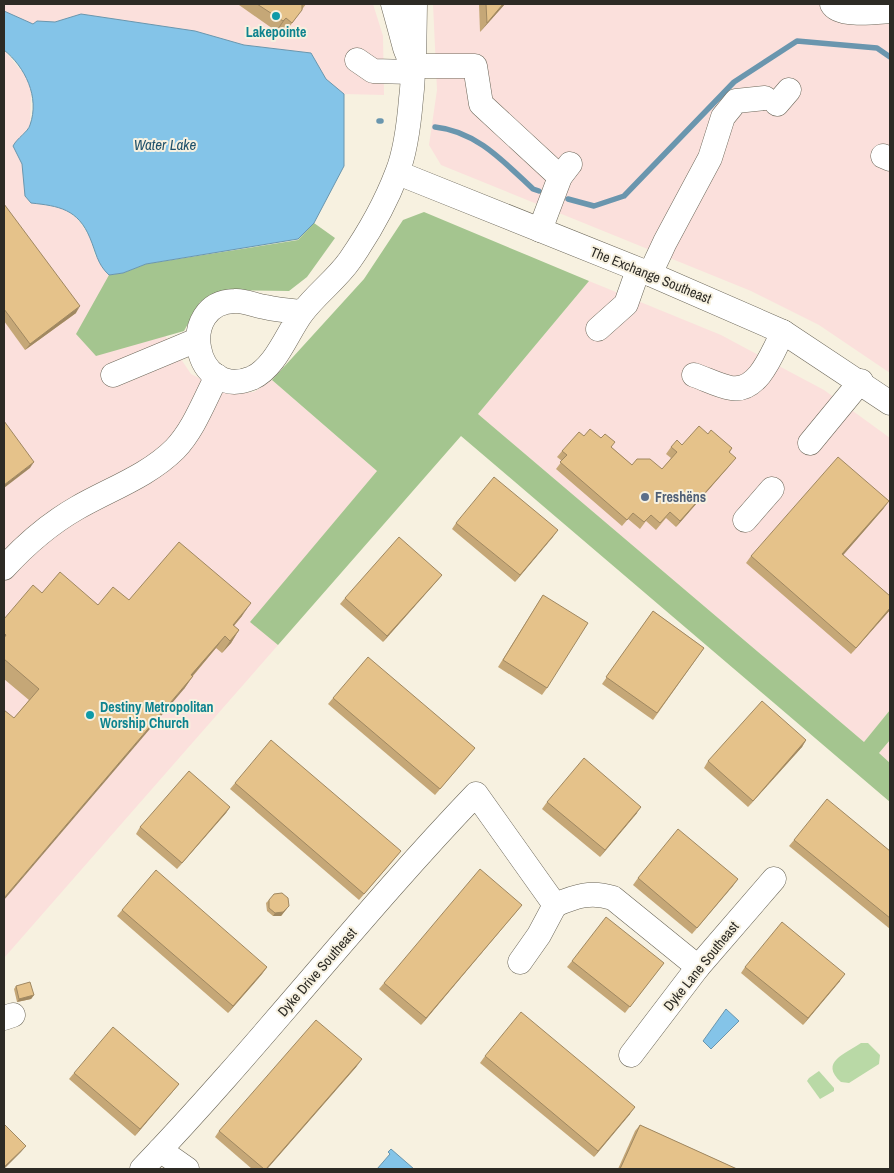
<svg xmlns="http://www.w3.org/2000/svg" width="894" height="1173" font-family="'Archivo Narrow',sans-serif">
  <rect width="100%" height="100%" fill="#f7f1e0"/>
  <g fill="#fbe0dc">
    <polygon points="4,4 373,4 383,36 384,95 344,94 326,79 311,53 244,45 195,31 81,14 55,22 37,21 33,25 4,11"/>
    <polygon points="433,4 890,4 890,373 819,325 751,291 441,165 429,145 437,90"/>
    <polygon points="4,50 29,80 31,94 30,126 13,146 22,164 25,196 31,203 60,206 77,218 90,237 95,256 123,273 191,374 231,394 254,392 272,380 377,471 251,622 278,645 4,958"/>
    <polygon points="589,281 721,335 824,390 890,438 890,710 864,742 478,414"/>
    <polygon points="890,740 890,763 879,753"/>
  </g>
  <g fill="#b9d9a6">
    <path d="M 861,1043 L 868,1043 L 880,1055 L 879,1064 L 849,1083 L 841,1082 C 819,1062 845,1054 861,1043 Z"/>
    <polygon points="819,1071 834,1088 834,1091 820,1099 807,1081 809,1078"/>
  </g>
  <g fill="#a4c58f">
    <polygon points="424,212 589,281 478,414 864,742 890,710 890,740 879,753 890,763 890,802 461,436 278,645 250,622 377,471 272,380 364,279 403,220"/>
    <polygon points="314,223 335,238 307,277 289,291 224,290 200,302 184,331 96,356 76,334 109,275 123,273 146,264 298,240"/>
  </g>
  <g fill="#84c4e8" stroke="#6a96ae">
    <path d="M 4,11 L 33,24 L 37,21 L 55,22 L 81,14 L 195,31 L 244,45 L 311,53 L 326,79 L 344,94 L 344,166 L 314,223 L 298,239 L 146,264 L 123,273 L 109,275 C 97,264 96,252 90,238 C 78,209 59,206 31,203 L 25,196 L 22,164 L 13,146 C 17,138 28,132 30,125 C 40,97 25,67 4,50 Z"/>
    <polygon points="726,1009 739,1021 711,1049 703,1041"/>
    <polygon points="391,1149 414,1169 377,1169 390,1154 388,1152"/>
  </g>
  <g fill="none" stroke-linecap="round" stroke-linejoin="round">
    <g stroke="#6a96ae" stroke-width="5.5">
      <polyline points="379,121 381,121"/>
      <path d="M 435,127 C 476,131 504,162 533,189 L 539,191"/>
      <polyline points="568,199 594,206 624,196 734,82 797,41 877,48 890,57"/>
    </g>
    <g stroke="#6c6759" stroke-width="25">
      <g id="minor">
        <path d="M 832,4 C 839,17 876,12 890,11"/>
        <polyline points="357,60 373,71 412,72"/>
        <polyline points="412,66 475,66 481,104 560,177"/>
        <polyline points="777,104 789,90"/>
        <polyline points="883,156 890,159"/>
        <polyline points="398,173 650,274 783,332 890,403"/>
        <polyline points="540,230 560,177 570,164"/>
        <polyline points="650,274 665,242 710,158 723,117 736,101 765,98"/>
        <path d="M 302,312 C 290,311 277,310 265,307 C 255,306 245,300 235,301 C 176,302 193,402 252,378 C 276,367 287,333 302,313 C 316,294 337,279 350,260 C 368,234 386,202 397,173 C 406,151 409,123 411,99 C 412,89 414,75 412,65 C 410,59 407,54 405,48 C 401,33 397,18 393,4"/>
        <polyline points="598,329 626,304 638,270"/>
        <polyline points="113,375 197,340"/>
        <path d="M 694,375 C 706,379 719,386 731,388 C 759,393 773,351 783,332"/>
        <polyline points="810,443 861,381"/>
        <polyline points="745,520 772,489"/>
        <path d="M 4,568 C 26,544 49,524 77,508 C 110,489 148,476 175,449 C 194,429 204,401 217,376"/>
        <polyline points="520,962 539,935 555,905"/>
        <polyline points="4,1018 13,1015"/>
        <polyline points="631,1055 698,967 774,879"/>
        <polyline points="160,1150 187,1169"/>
        <path d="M 142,1169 C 258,1048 360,915 476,794 L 555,905 C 576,896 591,891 613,898 L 698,967"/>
      </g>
    </g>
    <g stroke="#6c6759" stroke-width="29">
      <polyline id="major" points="412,66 413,4"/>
    </g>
    <use href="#minor" stroke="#fff" stroke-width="24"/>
    <use href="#major" stroke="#fff" stroke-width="28"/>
  </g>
  <g fill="#c5a777">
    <polygon points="220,4 306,4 285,33 279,28 276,31 239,5"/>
    <polygon points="479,4 505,4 480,32"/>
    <polygon points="4,204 76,313 25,350 4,321"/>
    <polygon points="708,434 732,448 730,452 731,464 676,527 666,518 656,530 646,521 640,529 628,519 622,526 556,469 562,461 557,457 562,451 584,436 601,438 632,465 662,469 671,458 666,454 671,447 682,445"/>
    <polygon points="884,508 843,555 890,596 890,610 851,654 746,563 751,556"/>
    <polygon points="456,523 558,530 515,582 452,529"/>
    <polygon points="442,575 437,581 383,642 340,604 345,598"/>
    <polygon points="42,593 98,605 129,600 242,616 234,626 239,630 231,643 222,653 216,648 193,676 184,689 14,718 29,700 4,679 4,619"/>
    <polygon points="543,595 547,688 542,695 498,667"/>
    <polygon points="653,611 704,648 653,720 602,684"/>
    <polygon points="333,698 470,754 435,795 328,704"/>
    <polygon points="806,740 802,747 748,807 704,768 708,761"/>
    <polygon points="235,783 401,851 396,857 359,900 230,789"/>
    <polygon points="547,802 637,813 600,857 542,809"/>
    <polygon points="230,807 226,813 177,869 136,834 140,827"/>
    <polygon points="794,840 890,851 890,929 789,846"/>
    <polygon points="638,878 738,879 692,934 633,885"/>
    <polygon points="269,900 289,906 281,916 273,916 267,911 266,903"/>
    <polygon points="522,905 517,911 421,1025 379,989 384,983"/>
    <polygon points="122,910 267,967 262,974 228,1013 117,916"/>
    <polygon points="572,961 664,963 625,1013 567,967"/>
    <polygon points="745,967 840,981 803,1025 741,973"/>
    <polygon points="16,986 34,995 31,999 17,1002 14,989"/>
    <polygon points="485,1056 630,1114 594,1157 480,1063"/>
    <polygon points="357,1066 267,1169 252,1169 215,1137 219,1131"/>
    <polygon points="74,1073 179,1084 174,1090 135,1136 69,1079"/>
    <polygon points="640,1125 737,1169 618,1169 635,1131"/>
  </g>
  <g fill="#a08861">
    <polygon points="220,4 240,4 239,5"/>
    <polygon points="503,4 505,4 480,32 487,23"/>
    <polygon points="286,18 279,28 276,31 283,21"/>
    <polygon points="80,306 76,313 25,350 30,344"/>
    <polygon points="736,458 731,464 676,527 680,521"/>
    <polygon points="34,462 30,468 4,488 4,485"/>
    <polygon points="889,501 884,508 838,561 842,554"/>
    <polygon points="558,530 553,537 515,582 520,575"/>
    <polygon points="442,575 437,581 383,642 387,636"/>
    <polygon points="251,603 242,616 224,637 233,625"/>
    <polygon points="890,608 890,610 851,654 856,648"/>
    <polygon points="239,630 231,643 222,653 230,641"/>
    <polygon points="225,636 216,648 183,687 191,675"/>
    <polygon points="193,676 184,689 4,900 4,898"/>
    <polygon points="806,740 802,747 748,807 753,801"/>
    <polygon points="230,807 226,813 177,869 182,863"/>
    <polygon points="641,807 637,813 600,857 605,850"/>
    <polygon points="738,879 733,886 692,934 697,928"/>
    <polygon points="522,905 517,911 421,1025 426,1018"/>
    <polygon points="289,906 281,916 273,916 275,913"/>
    <polygon points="267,967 262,974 228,1013 233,1006"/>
    <polygon points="845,974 840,981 803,1025 808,1018"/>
    <polygon points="34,995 31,999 17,1002 19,999"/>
    <polygon points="362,1059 357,1066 267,1169 266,1169"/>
    <polygon points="179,1084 174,1090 135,1136 140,1129"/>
    <polygon points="635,1107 630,1114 594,1157 598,1151"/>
    <polygon points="26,1146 21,1152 4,1169 4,1167"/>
  </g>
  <g fill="#e5c28a" stroke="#a08861">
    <polygon points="257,4 302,4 302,10 292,23 286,18 283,21"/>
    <polygon points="486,4 503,4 487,23"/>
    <polygon points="4,204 80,306 30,344 4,309"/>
    <polygon points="4,421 34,462 4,485"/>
    <polygon points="699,426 708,434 711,430 732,448 729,452 736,458 680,521 670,512 660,523 651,515 644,522 633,513 627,520 560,462 567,455 562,451 579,432 584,436 590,429 601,438 605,434 615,442 611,447 632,465 637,459 650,459 662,469 677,452 671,447 677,440 682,445"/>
    <polygon points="838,457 889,501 842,554 890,596 890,608 856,648 751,556"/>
    <polygon points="494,477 558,530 520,575 456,523"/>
    <polygon points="399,537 442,575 387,636 345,598"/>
    <polygon points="179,542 251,603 233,625 239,630 230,641 225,636 191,675 193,676 4,898 4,710 14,718 39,689 4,659 4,638 6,635 4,633 4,619 33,585 42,593 60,572 98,605 113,587 129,600"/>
    <polygon points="543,595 588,623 547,688 503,660"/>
    <polygon points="653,611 704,648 657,713 606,677"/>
    <polygon points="368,657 475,748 440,789 333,698"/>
    <polygon points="762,701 806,740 753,801 708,761"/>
    <polygon points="271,740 401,851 364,894 235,783"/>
    <polygon points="584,758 641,807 605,850 547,802"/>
    <polygon points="189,771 230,807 182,863 140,827"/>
    <polygon points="827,799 890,851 890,918 794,840"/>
    <polygon points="678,829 738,879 697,928 638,878"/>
    <polygon points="480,869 522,905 426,1018 384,983"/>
    <polygon points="156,870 267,967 233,1006 122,910"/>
    <polygon points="282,893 288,898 289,906 283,912 275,913 269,908 269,900 274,894"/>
    <polygon points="606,917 664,963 630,1007 572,961"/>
    <polygon points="782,922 845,974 808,1018 745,967"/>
    <polygon points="30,982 34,995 19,999 16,986"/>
    <polygon points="521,1012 635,1107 598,1151 485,1056"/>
    <polygon points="316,1020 362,1059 266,1169 264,1169 219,1131"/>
    <polygon points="113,1027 179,1084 140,1129 74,1073"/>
    <polygon points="4,1124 26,1146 4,1167"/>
    <polygon points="640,1125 737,1169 620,1169"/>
  </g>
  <g fill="#0f9aa8" stroke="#f7f1e0" stroke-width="2">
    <circle cx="276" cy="16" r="5"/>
    <circle cx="90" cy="715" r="5"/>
  </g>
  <circle fill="#5c6f8a" stroke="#f7f1e0" stroke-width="2" cx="645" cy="497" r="5"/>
  <g text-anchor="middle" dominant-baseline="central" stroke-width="4" stroke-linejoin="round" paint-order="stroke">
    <g font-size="14" font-weight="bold" fill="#0d838f" stroke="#f7f1e0">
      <text x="276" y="32">Lakepointe</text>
      <text x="100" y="707" text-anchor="start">Destiny Metropolitan<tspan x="100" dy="16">Worship Church</tspan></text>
    </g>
    <g font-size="14" fill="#2d2b25" stroke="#f7f1e0">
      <text transform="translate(651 275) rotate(22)">The Exchange Southeast</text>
      <text transform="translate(701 966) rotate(-51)">Dyke Lane Southeast</text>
      <text transform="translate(317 972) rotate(-49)">Dyke Drive Southeast</text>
    </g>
    <g font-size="14" font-weight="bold" fill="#4e5e75" stroke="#f7f1e0" text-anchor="start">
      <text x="655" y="497">Freshëns</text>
    </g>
    <g font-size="15" font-style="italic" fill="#1f516a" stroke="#f7f1e0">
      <text x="165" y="144">Water Lake</text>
    </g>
  </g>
  <rect width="894" height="1173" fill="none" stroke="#2d2b25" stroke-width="10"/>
</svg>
